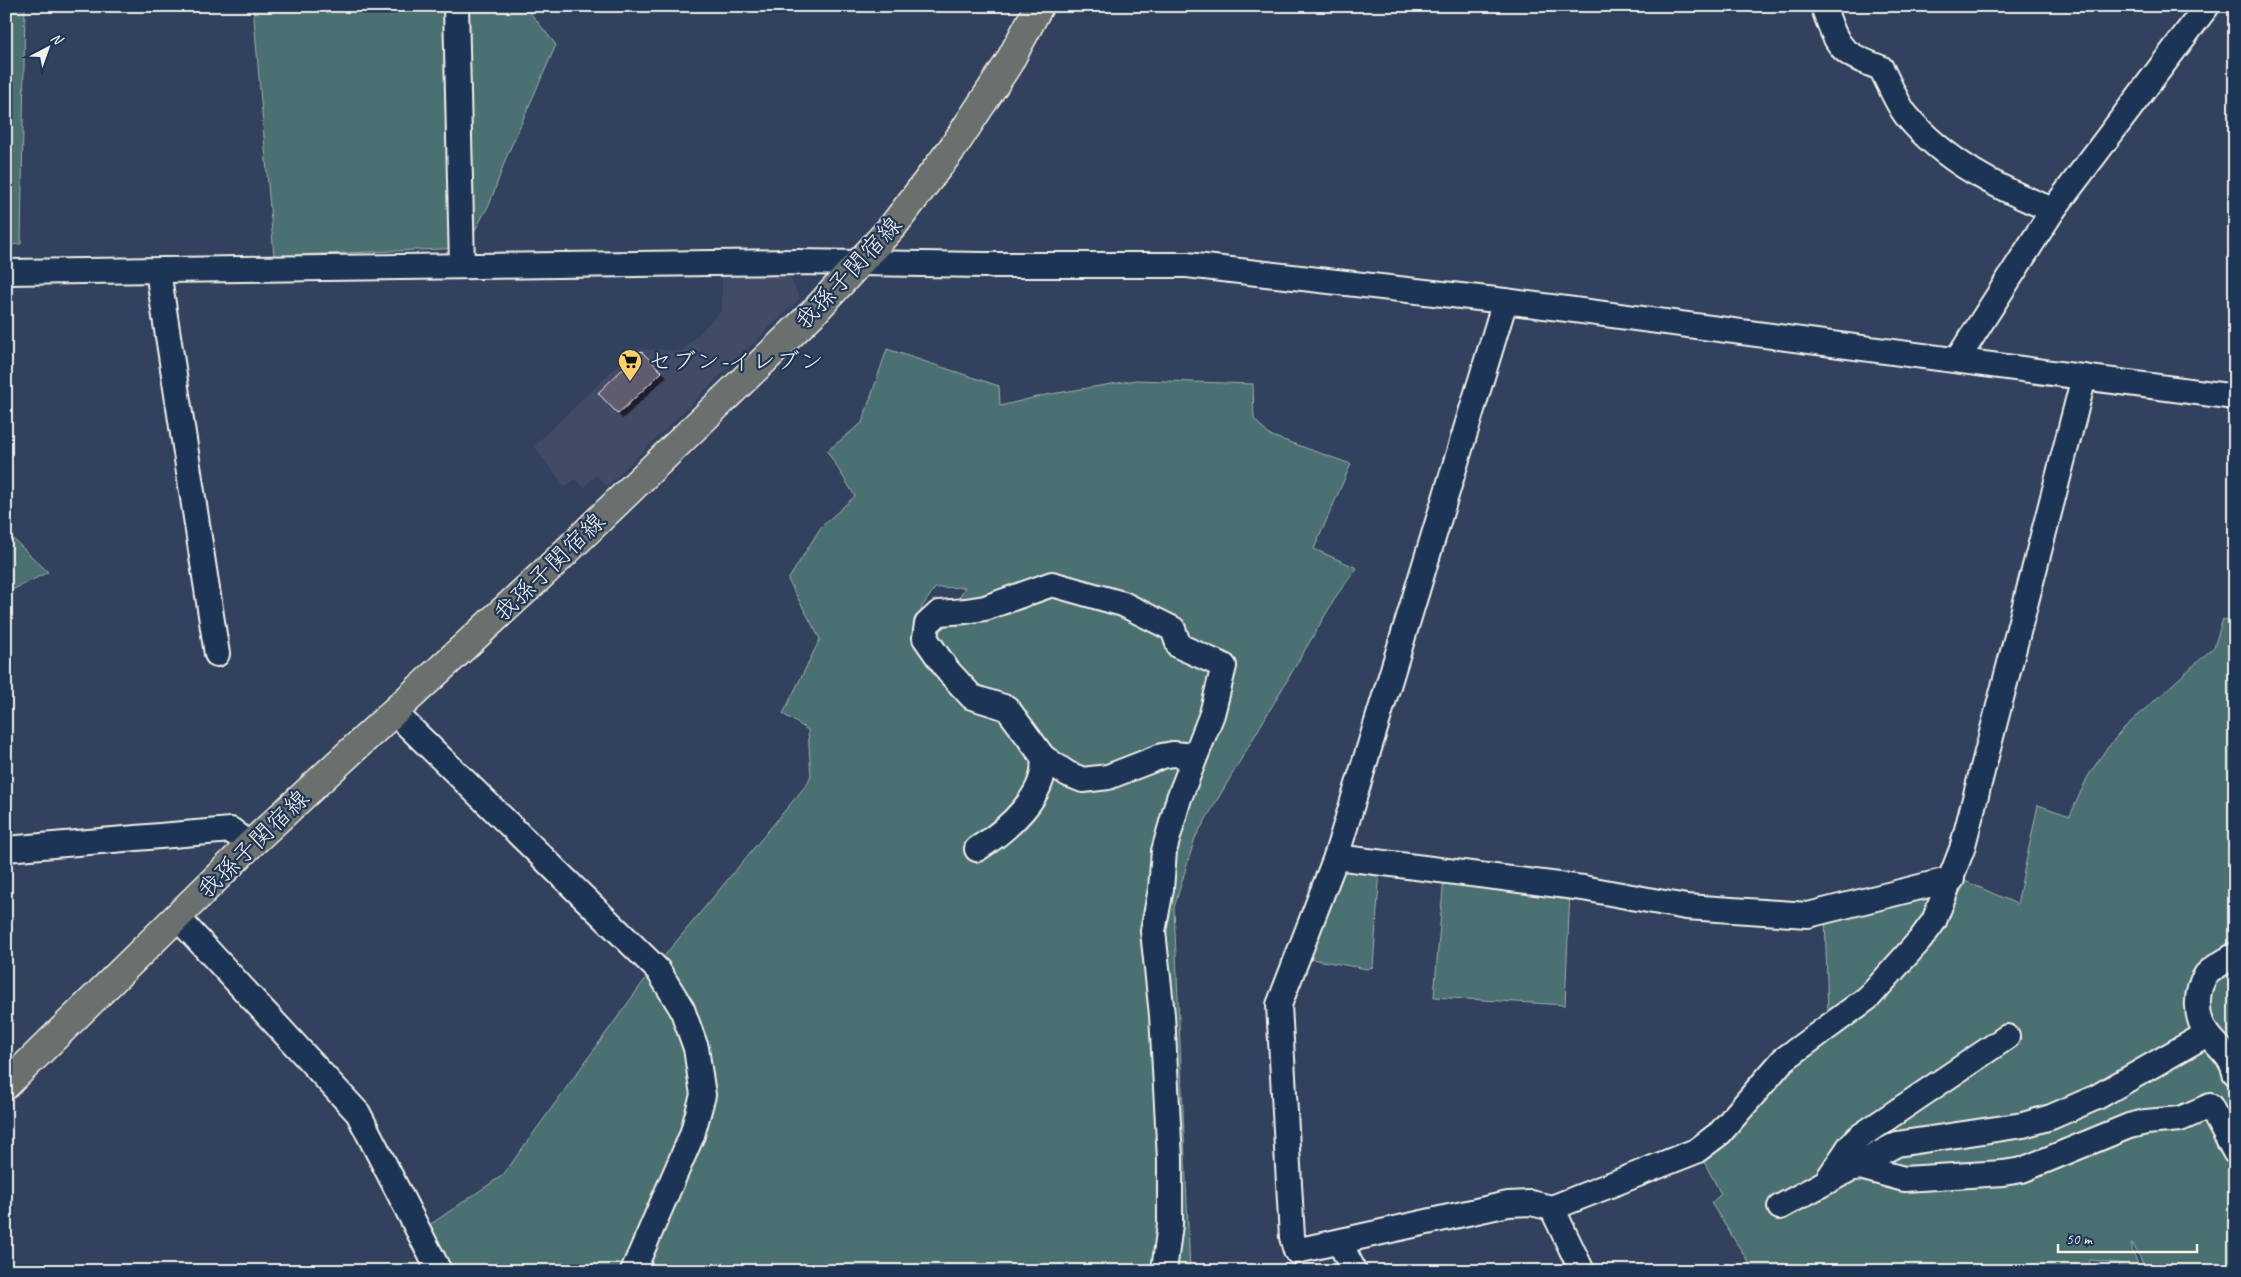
<svg xmlns="http://www.w3.org/2000/svg" width="2241" height="1277" font-family="Caveat,'Klee One',sans-serif">
  <defs>
    <filter id="shadow"><feDropShadow dx="4.5" dy="4.5" stdDeviation="0" flood-color="#0009"/></filter>
  </defs>
  <rect width="100%" height="100%" fill="#31415e"/>
  <filter id="ink" filterUnits="userSpaceOnUse"><feTurbulence type="fractalNoise" baseFrequency=".02" numOctaves="2"/><feDisplacementMap in="SourceGraphic" scale="10" xChannelSelector="R" yChannelSelector="G"/><feConvolveMatrix kernelMatrix="1 2 1 2 8 2 1 2 1" color-interpolation-filters="sRGB"/></filter>
  <g filter="url(#ink)">
    <polygon fill="#434c66" points="722,274 788,275 800,298 607,486 596,475 584,487 575,479 565,487 534,446 635,349 682,351 722,310"/>
    <g fill="#4b6f71" stroke="#a0b0ac" fill-rule="evenodd">
      <polygon points="6,6 25,6 21,244 6,245"/>
      <polygon points="253,6 525,6 556,45 506,158 490,203 465,248 274,256"/>
      <path d="M 887,349 L 999,386 L 1000,406 L 1045,395 L 1136,380 L 1253,384 L 1254,419 L 1269,435 L 1351,464 L 1314,549 L 1357,568 L 1337,595 L 1195,838 L 1174,908 L 1190,1271 L 443,1271 L 422,1230 L 503,1175 L 646,978 L 807,784 L 811,775 L 808,730 L 783,714 L 820,639 L 788,580 L 821,527 L 855,496 L 827,451 L 862,423 ZM 965,587 L 949,617 L 915,633 L 922,607 L 935,588 Z"/>
      <polygon points="6,532 48,572 6,593"/>
      <polygon points="2223,619 2235,622 2235,1271 2147,1271 2132,1243 2132,1249 2141,1271 2120,1271 2118,1263 2089,1260 2092,1271 1753,1269 1711,1203 1721,1194 1703,1160 1777,1081 1949,918 1965,881 2017,904 2038,805 2070,816 2087,778 2104,752 2124,728 2214,647"/>
      <polygon points="1380,869 1373,967 1367,969 1311,959 1336,870"/>
      <polygon points="1444,876 1570,891 1565,1005 1434,997"/>
      <path d="M 1941,886 C 1912,935 1874,979 1828,1013 L 1825,918 Z"/>
    </g>
    <polygon fill="#615c6e" stroke="#f4f1e8" filter="url(#shadow)" points="641,351 662,372 618,414 598,393"/>
    <g fill="none" stroke-linecap="round" stroke-linejoin="round">
      <g stroke="#f4f1e8" stroke-width="28">
        <g id="minor">
          <polyline points="456,6 462,266"/>
          <path d="M 1823,6 C 1839,49 1838,52 1881,68 C 1889,83 1896,102 1906,115 C 1944,161 1999,189 2053,210"/>
          <polyline points="158,271 217,654"/>
          <polyline points="6,272 797,262 984,265 1187,265 1505,301 2235,397"/>
          <polyline points="1505,301 1336,857 1279,1005 1292,1237 1296,1251 1508,1204 1531,1203 1552,1208"/>
          <polyline points="1957,360 2053,210 2207,6"/>
          <polyline points="395,713 658,970 682,1009 696,1048 703,1095 692,1135 633,1271"/>
          <polyline points="6,849 231,830 250,845"/>
          <path d="M 977,849 C 1006,831 1049,794 1043,757"/>
          <polyline points="1336,857 1583,888 1686,907 1808,915 1952,879"/>
          <polyline points="177,917 358,1113 439,1271"/>
          <path d="M 2235,955 C 2226,961 2213,967 2206,975 C 2195,990 2195,1018 2207,1033 C 2217,1047 2232,1056 2235,1073"/>
          <polyline points="1850,1169 1897,1144 2023,1125 2051,1117 2097,1097 2207,1034"/>
          <polyline points="1828,1179 1850,1146 1859,1137 2007,1037"/>
          <polyline points="1780,1207 1850,1169 1860,1167 1904,1179 2003,1173 2022,1170 2129,1126 2146,1122 2180,1119 2210,1106 2235,1152"/>
          <polyline points="1340,1243 1354,1271"/>
          <polyline points="1164,1271 1170,1224 1170,1159 1162,1015 1153,931 1161,889 1164,851 1179,798 1212,714 1224,666 1179,646 1173,629 1123,604 1052,584 985,608 966,611 939,613 927,624 925,638 948,671 972,697 1007,708 1043,757 1068,774 1083,780 1108,777 1162,756 1173,754 1195,756"/>
          <polyline points="1582,1271 1552,1208 1696,1151 1720,1133 1783,1060 1869,997 1920,940 1934,921 1962,849 2084,377"/>
        </g>
      </g>
      <g stroke="#f4f1e8" stroke-width="31">
        <polyline id="major" points="6,1085 250,845 546,571 814,312 893,226 954,146 1008,64 1039,6"/>
      </g>
      <use href="#minor" stroke="#1d3557" stroke-width="24"/>
      <use href="#major" stroke="#6b706d" stroke-width="28"/>
    </g>
  </g>
  <defs>
    <g id="supermarket-pin" transform="scale(1.25)"><path d="M0 17L-7.5 6A9.5 9.5 0 1 1 7.5 6Z" fill="#ffd166" stroke="#1d3557"/><path d="M-6-5.5h2.5l.6 2H6L4.5 2H-2.5L-4.4-4H-6ZM-1.5 3.2a1.3 1.3 0 1 0 .1 0ZM3 3.2a1.3 1.3 0 1 0 .1 0Z" fill="#111"/></g>
  </defs>
  <g fill-rule="evenodd">
    <use href="#supermarket-pin" x="630" y="361"/>
  </g>
  <g text-anchor="middle" dominant-baseline="central" stroke-width="4.5" stroke-linejoin="round" paint-order="stroke">
    <g font-size="24" fill="#f4f1e8" stroke="#1d3557">
      <text transform="translate(848 273) rotate(-47)">我孫子関宿線</text>
      <text transform="translate(549 567) rotate(-44)">我孫子関宿線</text>
      <text transform="translate(253 844) rotate(-44)">我孫子関宿線</text>
    </g>
    <g font-size="24" fill="#f4f1e8" stroke="#1d3557" text-anchor="start">
      <text x="648" y="361">セブン-イレブン</text>
    </g>
  </g>
  <rect width="2241" height="1277" fill="none" stroke="#1d3557" stroke-width="25"/>
  <rect x="12" y="12" width="2216" height="1252" fill="none" stroke="#f4f1e8" stroke-width="2" filter="url(#ink)"/>
  <g transform="translate(48 48) rotate(41)" stroke="#1d3557" stroke-width="4" paint-order="stroke">
  <path d="M0-4L9 19L0 12L-9 19Z" fill="#f4f1e8"/>
  <text y="-8" font-size="14" font-weight="bold" text-anchor="middle" fill="#f4f1e8">N</text>
  </g>
  <path d="M2058 1244v8h139v-8" fill="none" stroke="#f4f1e8" stroke-width="2.5"/>
  <text x="2066" y="1244" font-size="15" fill="#f4f1e8" stroke="#1d3557" stroke-width="4" paint-order="stroke">50 m</text>
</svg>
